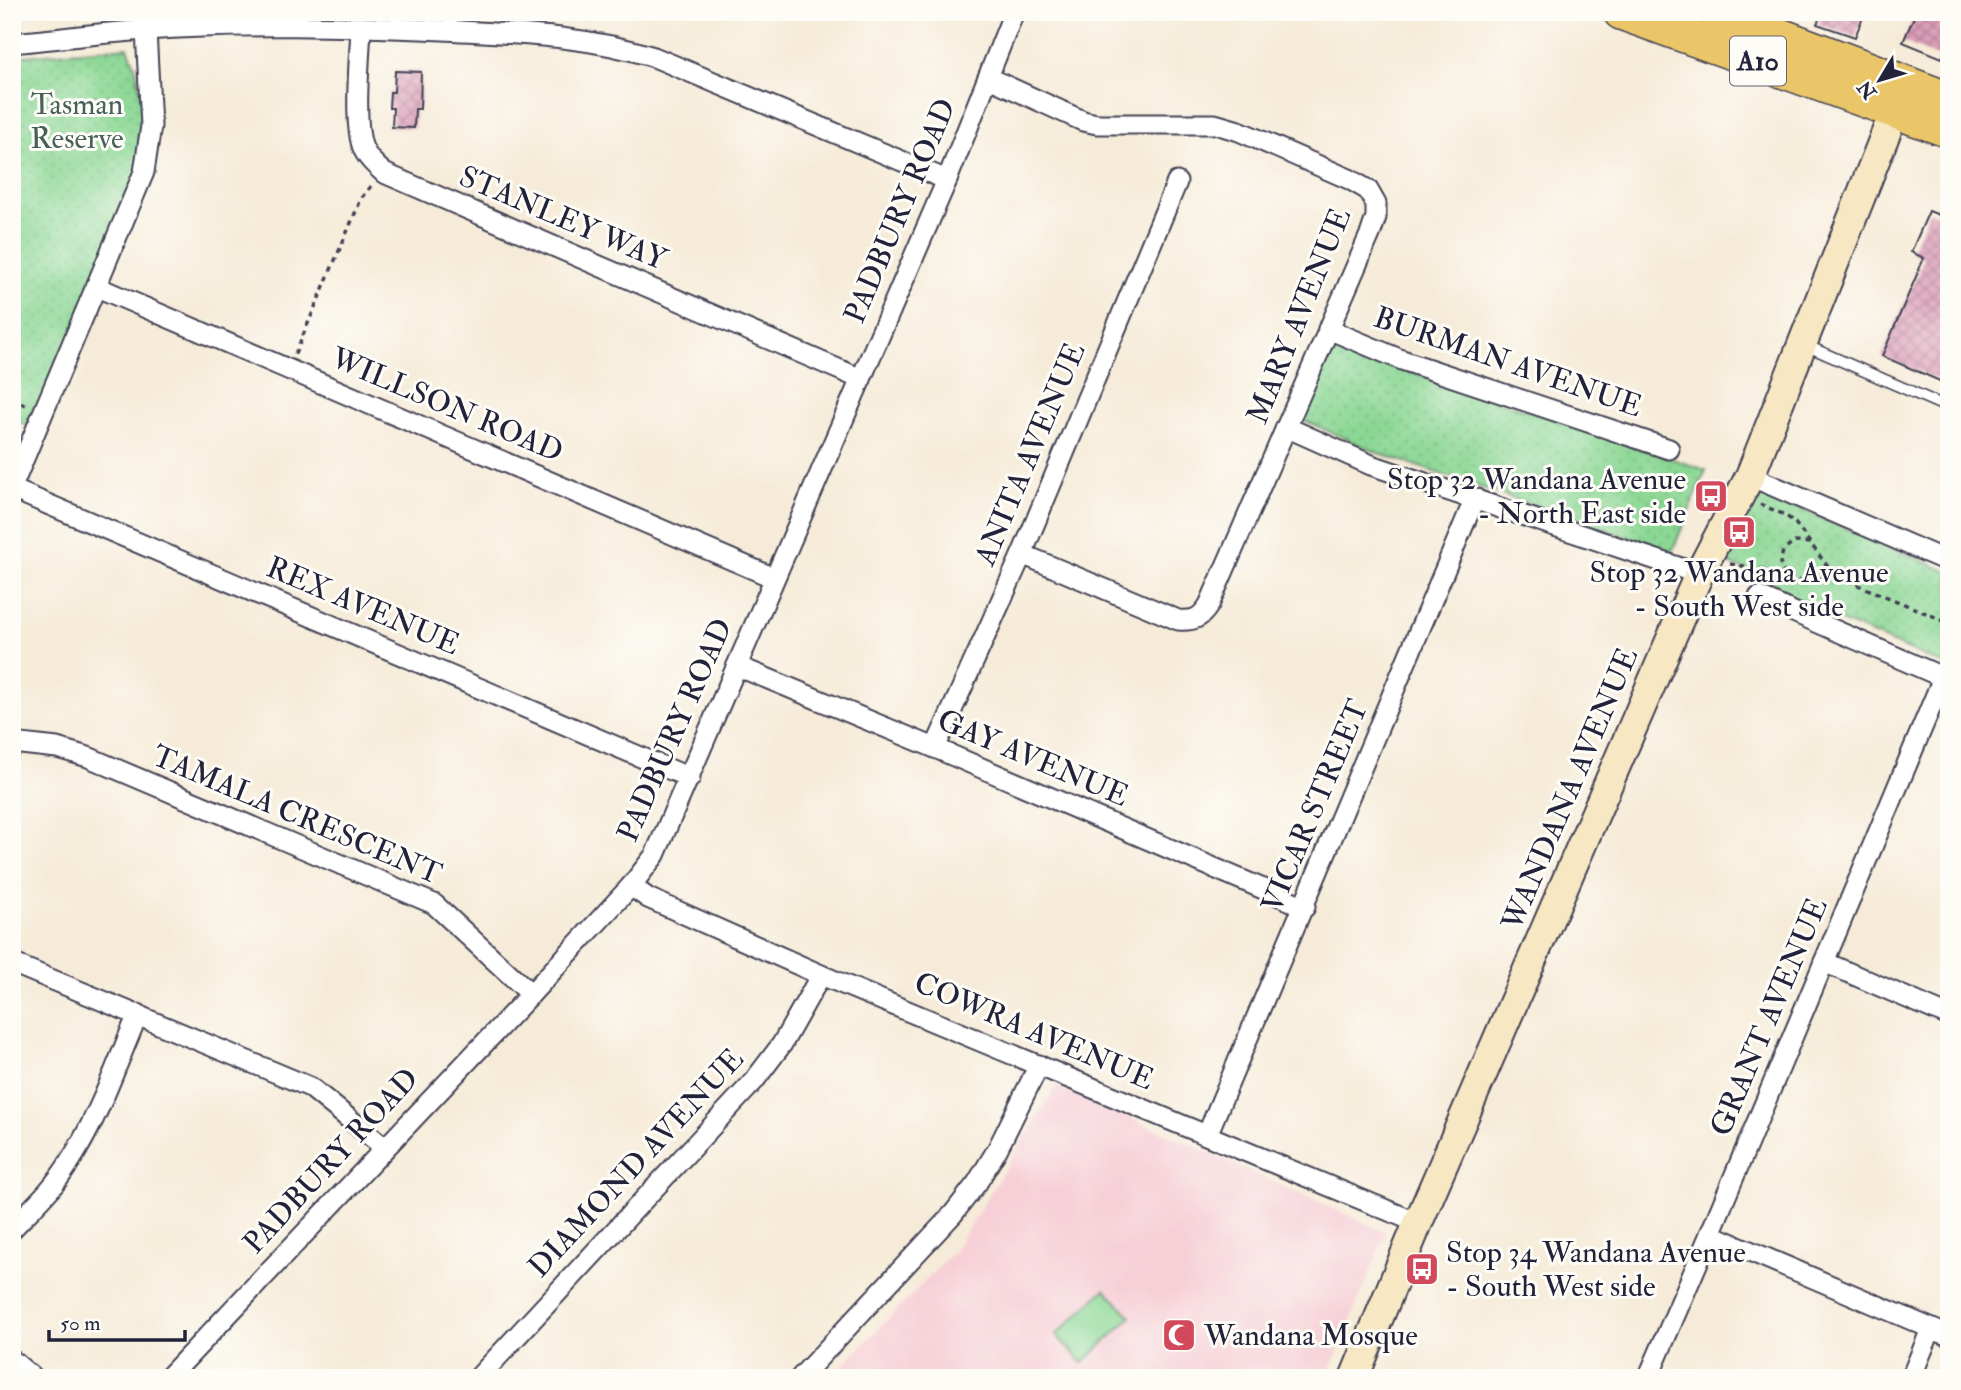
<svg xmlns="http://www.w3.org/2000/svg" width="1961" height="1390" font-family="'IM FELL Double Pica',serif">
  <defs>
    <pattern id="park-dots" width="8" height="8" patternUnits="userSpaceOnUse" patternTransform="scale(1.75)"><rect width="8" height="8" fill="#8bd794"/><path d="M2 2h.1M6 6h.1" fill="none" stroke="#78b880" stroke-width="1.8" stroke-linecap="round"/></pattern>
    <pattern id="building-cross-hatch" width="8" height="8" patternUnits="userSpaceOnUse" patternTransform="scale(1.75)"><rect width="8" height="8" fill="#dc9eb8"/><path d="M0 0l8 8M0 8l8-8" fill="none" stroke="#b28097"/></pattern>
  </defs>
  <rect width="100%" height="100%" fill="#fdfcf7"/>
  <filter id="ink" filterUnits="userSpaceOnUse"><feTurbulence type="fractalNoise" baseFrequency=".0143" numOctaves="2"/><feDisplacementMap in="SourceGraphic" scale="14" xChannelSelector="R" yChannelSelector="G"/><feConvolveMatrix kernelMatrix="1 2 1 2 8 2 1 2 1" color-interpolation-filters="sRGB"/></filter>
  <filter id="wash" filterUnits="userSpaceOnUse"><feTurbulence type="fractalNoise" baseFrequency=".00686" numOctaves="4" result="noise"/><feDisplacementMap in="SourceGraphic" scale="28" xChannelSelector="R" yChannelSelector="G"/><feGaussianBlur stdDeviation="1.57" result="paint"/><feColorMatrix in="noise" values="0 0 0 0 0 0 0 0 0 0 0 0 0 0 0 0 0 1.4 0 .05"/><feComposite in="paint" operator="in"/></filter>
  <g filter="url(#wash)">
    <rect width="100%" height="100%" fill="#f6ebd8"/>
    <polygon fill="#f6cfd7" points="1057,1085 1386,1232 1327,1378 831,1378 954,1251"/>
    <g fill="url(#park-dots)" stroke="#567c68" stroke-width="2">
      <polygon points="128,47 136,69 142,103 144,172 37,429 12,419 12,57"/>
      <polygon points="1334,346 1706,470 1672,552 1378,453 1301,419"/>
      <polygon points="1767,495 1949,572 1949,667 1787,598 1772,582 1722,560 1746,501"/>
    </g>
    <polygon fill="#8bd794" stroke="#567c68" stroke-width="2" points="1105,1289 1131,1317 1083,1363 1056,1335"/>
    <g id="blocks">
      <g fill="url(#building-cross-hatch)">
        <polygon points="1822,12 1865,12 1855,37 1817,24"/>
        <polygon points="1916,12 1949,12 1949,40 1942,58 1903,42"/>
        <polygon points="395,71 421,72 420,109 415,109 414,128 392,127 393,108 389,108 390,92 394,92"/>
        <polygon points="1929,211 1949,219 1949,385 1882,356 1924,258 1911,252"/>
      </g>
    </g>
  </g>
  <g filter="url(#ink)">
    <use href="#blocks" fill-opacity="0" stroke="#424053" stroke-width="2"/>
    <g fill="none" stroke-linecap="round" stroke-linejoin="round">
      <g stroke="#424053" stroke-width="13">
        <polyline id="lane" points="1805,345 1949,408"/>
      </g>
      <g stroke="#424053" stroke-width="23">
        <g id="street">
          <path d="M 361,27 C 360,56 353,123 363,148 C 367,158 376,166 384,173 L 861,379"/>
          <path d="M 12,43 C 56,39 101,33 145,30 C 244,23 344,26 443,30 C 515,34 585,35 654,57 L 947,180"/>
          <path d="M 989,78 L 1083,121 L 1097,124 L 1215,124 L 1239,131 L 1349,179 L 1368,190 L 1376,204 L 1376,217 L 1371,232 L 1209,605 C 1200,619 1194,621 1178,620 L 1022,554"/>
          <polyline points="97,287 774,578"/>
          <polyline points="1328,329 1402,360 1669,449"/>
          <polyline points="1286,427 1371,465 1699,574"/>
          <polyline points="1750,476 1949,562"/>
          <polyline points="12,487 144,172 151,126 146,30"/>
          <polyline points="12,489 690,778"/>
          <polyline points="1759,597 1949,680"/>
          <polyline points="737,666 935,748 1305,907"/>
          <polyline points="12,743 57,748 88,757 434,904 531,994"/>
          <polyline points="935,748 1022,554 1177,182"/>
          <polyline points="631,886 648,898 821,975 1418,1223"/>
          <polyline points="1824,962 1949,1016"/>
          <polyline points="12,963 310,1087 385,1148"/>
          <polyline points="1207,1135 1475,498"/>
          <path d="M 12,1229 C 32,1208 54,1188 69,1163 C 98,1119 117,1063 138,1014"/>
          <polyline points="1710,1234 1949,1336"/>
          <polyline points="12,1360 33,1378"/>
          <polyline points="168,1378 531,994 631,886 655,855 947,180 1014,12"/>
          <polyline points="478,1378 754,1081 782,1044 821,975"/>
          <polyline points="800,1378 953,1214 977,1183 997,1150 1039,1065"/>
          <polyline points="1648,1378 1710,1234 1943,678"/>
          <polyline points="1911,1378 1931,1329"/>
        </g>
      </g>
      <g stroke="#424053" stroke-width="32">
        <polyline id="secondary" points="1354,1378 1418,1223 1699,574 1750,476 1895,110"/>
      </g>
      <g stroke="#424053" stroke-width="38">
        <g id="highway">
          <polyline points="1621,12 1949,130"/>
          <polyline points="1717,12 1949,100"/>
        </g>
      </g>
      <g stroke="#424053" stroke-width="3.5" stroke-dasharray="5 5" stroke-linecap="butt">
        <polyline points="295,354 362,197 371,186"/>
        <polyline points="12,399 26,405"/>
        <polyline points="1760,504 1785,515 1795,523 1834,575 1933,616 1949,624"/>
        <polyline points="1730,564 1763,569 1804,582 1834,575"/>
        <polyline points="1785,575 1780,563 1783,551 1795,542 1811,543"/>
      </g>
      <use href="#lane" stroke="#fff" stroke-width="10"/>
      <use href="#street" stroke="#fff" stroke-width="19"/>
      <use href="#secondary" stroke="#f7e8c3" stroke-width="28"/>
      <use href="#highway" stroke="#ebc669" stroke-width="35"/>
    </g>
  </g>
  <defs>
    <g id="bus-square" transform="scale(1.75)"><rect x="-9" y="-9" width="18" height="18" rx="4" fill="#d1495b" stroke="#fdfcf7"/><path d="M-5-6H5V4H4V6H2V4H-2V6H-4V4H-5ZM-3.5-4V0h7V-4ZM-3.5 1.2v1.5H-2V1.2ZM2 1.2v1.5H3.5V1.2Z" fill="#fff"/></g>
    <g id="mosque-square" transform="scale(1.75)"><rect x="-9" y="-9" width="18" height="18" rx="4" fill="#d1495b" stroke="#fdfcf7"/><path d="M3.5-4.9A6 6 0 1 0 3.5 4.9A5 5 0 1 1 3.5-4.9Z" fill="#fff"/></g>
  </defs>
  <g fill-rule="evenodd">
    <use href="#bus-square" x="1711" y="496"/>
    <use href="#bus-square" x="1739" y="532"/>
    <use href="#bus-square" x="1422" y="1269"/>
    <use href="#mosque-square" x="1179" y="1335"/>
  </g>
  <g text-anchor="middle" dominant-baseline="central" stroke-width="6" stroke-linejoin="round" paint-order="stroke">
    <rect fill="#fdfcf7" stroke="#646373" stroke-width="2" x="1730" y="36.5" width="56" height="49" rx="5"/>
    <g font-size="28" font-weight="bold" fill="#22223b">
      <text x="1758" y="61">A10</text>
    </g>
    <g font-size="30" fill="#47615a" stroke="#fdfcf7">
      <text x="77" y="104">Tasman<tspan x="77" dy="34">Reserve</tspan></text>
    </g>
    <g font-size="30" fill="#22223b" stroke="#fdfcf7">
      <text transform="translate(900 211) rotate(-67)">PADBURY ROAD</text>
      <text transform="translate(563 218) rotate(23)">STANLEY WAY</text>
      <text transform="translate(1299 316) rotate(-68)">MARY AVENUE</text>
      <text transform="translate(1508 362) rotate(19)">BURMAN AVENUE</text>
      <text transform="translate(447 405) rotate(23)">WILLSON ROAD</text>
      <text transform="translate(1030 454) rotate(-67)">ANITA AVENUE</text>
      <text transform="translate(363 606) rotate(23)">REX AVENUE</text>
      <text transform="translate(675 730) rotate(-66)">PADBURY ROAD</text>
      <text transform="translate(1033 758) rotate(23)">GAY AVENUE</text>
      <text transform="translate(1570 789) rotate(-67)">WANDANA AVENUE</text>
      <text transform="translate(1315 806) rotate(-67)">VICAR STREET</text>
      <text transform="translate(297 815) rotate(23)">TAMALA CRESCENT</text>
      <text transform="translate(1769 1017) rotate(-67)">GRANT AVENUE</text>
      <text transform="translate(1034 1031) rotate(23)">COWRA AVENUE</text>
      <text transform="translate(331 1161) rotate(-47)">PADBURY ROAD</text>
      <text transform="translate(636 1163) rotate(-47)">DIAMOND AVENUE</text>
    </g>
    <g font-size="30" fill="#22223b" stroke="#fdfcf7" text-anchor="start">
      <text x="1686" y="479" text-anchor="end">Stop 32 Wandana Avenue<tspan x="1686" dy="34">- North East side</tspan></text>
      <text x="1739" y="572" text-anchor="middle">Stop 32 Wandana Avenue<tspan x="1739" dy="34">- South West side</tspan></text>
      <text x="1446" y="1252">Stop 34 Wandana Avenue<tspan x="1446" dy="34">- South West side</tspan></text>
      <text x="1204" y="1335">Wandana Mosque</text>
    </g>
  </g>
  <rect width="1961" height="1390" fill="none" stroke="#fdfcf7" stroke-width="42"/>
  <g transform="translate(1880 80) rotate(232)" stroke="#fdfcf7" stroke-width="5" paint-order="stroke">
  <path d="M0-5L12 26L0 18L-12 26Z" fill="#22223b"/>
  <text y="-10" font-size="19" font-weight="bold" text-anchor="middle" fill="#22223b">N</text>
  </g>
  <path d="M49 1330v10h136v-10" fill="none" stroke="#22223b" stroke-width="3.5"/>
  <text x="60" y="1330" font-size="21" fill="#22223b" stroke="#fdfcf7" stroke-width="5" paint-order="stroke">50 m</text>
</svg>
